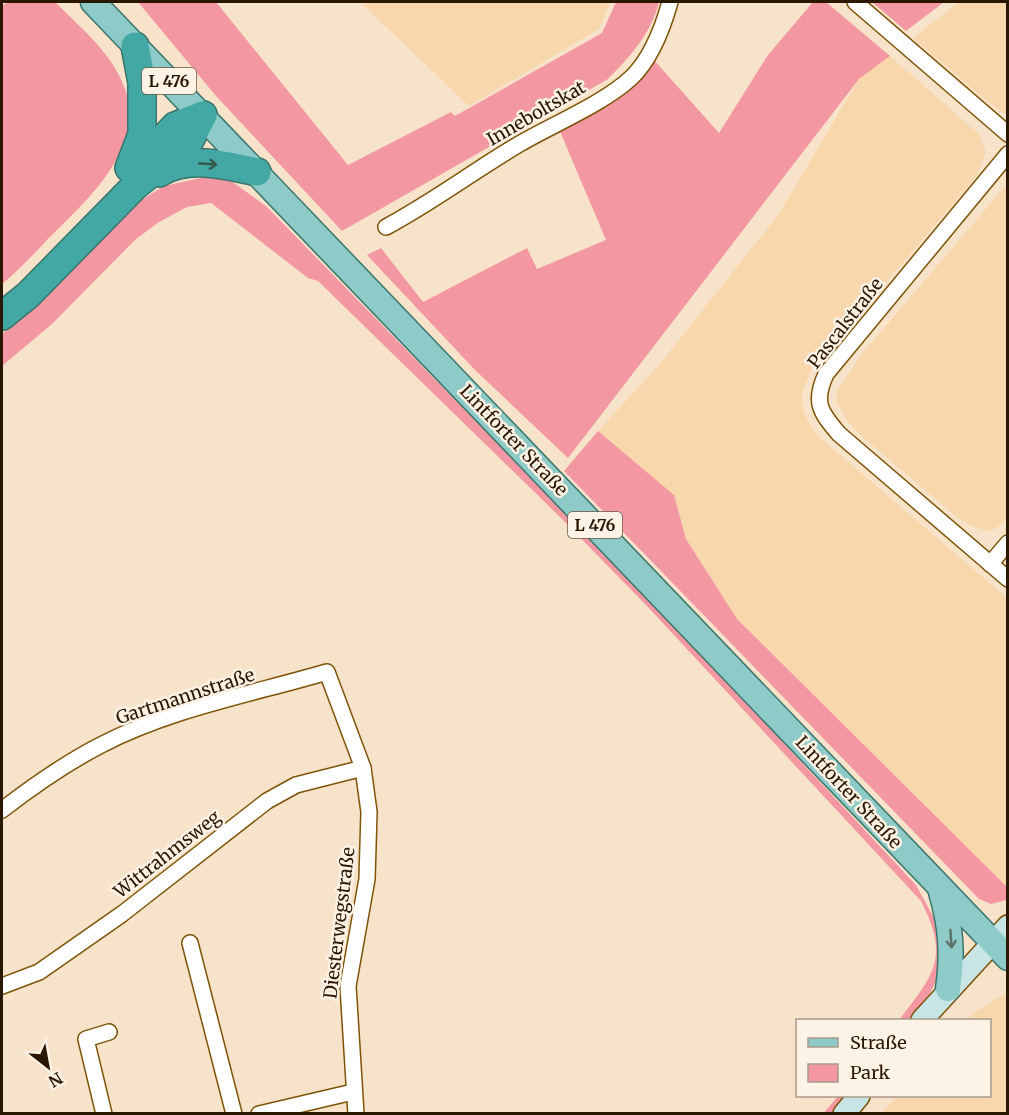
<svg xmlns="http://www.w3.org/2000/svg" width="1009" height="1115" font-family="Merriweather,serif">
  <rect width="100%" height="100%" fill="#f7e3ca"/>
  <g fill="#f9d7ad">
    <polygon points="367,2 611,2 599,29 469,106 363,5"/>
    <polygon points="959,2 1007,2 1007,115 988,102 913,38"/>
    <polygon points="890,56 979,134 986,152 976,177 811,370 802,394 803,408 808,422 818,436 1007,598 1007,887 1005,887 737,619 686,539 673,495 598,431 659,365 778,215 859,79"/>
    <polygon points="1007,184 1007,519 995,529 987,531 969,525 957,517 858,433 846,419 836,401 837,391 861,355"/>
    <polygon points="1005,994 1008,996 1007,1113 882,1113 897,1096 990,1096 990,1020 966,1020 975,1012"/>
  </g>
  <g fill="#f398a2">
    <path d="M 8,2 L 55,2 C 82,29 116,56 127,95 C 143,152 83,204 47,240 C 33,255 18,271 2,284 L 2,6 Z"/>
    <path d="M 138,2 L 216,2 L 348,165 L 451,112 L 455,116 L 602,33 L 616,2 L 659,2 C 652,32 630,57 608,79 L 342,231 L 216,96 Z"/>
    <polygon points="813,2 826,2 890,56 859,79 568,458 475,370 367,255 381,248 423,302 527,248 537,269 606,240 559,129 623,94 641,79 653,59 719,133 768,55"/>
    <polygon points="872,2 944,2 906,31"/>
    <path d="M 210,176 L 227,178 L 266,206 L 651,601 L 916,885 L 944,936 L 938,977 L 930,993 L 909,1020 L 899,1020 C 934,974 950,958 921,901 L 646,605 L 558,515 L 318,281 L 308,278 L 211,203 L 187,207 L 159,222 L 136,239 L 52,324 L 2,366 L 2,334 L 35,305 L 132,206 L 164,186 Z"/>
    <polygon points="598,431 674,495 686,539 737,619 1007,887 1007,900 991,904 979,899 564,471"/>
    <polygon points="838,1096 850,1096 835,1113 823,1114"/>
  </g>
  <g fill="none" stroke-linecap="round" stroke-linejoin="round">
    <g stroke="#7f5306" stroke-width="18">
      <g id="street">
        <polyline points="855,2 1008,134"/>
        <path d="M 1008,154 L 826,374 C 813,402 820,412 839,434 L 1008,579"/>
        <path d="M 386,227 C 433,202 475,170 521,143 C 554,124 604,103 631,78 C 651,59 663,27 670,2"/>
        <polyline points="990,564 1008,543"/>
        <path d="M 2,810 C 33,786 66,763 101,745 C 170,709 252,694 327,672 L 363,768 L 369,812 L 367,879 L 348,986 L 356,1114"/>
        <polyline points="190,943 234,1114"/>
        <polyline points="2,986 39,972 122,914 267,801 296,785 363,768"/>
        <polyline points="104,1114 86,1039 109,1032"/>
        <polyline points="259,1114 353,1092"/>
      </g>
    </g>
    <g stroke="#7f5306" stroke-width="24">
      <g id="secondary">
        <polyline points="922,1020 1008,926"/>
        <polyline points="844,1114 859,1096"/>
      </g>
    </g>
    <g stroke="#3a756b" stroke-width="27">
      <g id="primary">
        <polyline points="93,2 1008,958"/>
        <path d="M 941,892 C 951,926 953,954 948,989"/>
      </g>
    </g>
    <g stroke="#3a756b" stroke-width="30">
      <g id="highway">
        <polyline points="136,167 175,126 203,115"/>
        <polyline points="129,168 142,134 142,83 135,46"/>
        <path d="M 159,173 C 188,155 226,165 257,172"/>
        <polyline points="2,316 28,295 134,187 189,142 203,115"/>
      </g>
    </g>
    <use href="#street" stroke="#fff" stroke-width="15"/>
    <use href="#secondary" stroke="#c7e5e4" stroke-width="21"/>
    <use href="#primary" stroke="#8ecac8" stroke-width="24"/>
    <use href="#highway" stroke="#43a7a4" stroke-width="27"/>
  </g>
  <defs><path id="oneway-shaft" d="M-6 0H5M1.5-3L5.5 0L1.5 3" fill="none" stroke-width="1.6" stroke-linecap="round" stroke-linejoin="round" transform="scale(1.5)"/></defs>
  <use stroke="#35584a" href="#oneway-shaft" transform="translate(208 164) rotate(4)"/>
  <use stroke="#5c7064" href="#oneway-shaft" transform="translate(951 939) rotate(86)"/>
  <g text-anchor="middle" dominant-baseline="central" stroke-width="5" stroke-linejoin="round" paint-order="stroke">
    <g fill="#fcf2e5" stroke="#695945" stroke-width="1.5">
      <rect x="142" y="68" width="54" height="26" rx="4.5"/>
      <rect x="568" y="512" width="54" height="26" rx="4.5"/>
    </g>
    <g font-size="16" font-weight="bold" fill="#2a1700">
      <text x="169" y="81">L 476</text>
      <text x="595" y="525">L 476</text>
    </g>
    <g font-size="18" fill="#2a1700" stroke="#fcf2e5">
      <text transform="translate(536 113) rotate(-30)">Inneboltskat</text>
      <text transform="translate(845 323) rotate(-52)">Pascalstraße</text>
      <text transform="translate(514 440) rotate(46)">Lintforter Straße</text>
      <text transform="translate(185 696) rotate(-18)">Gartmannstraße</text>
      <text transform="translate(849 792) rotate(47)">Lintforter Straße</text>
      <text transform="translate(167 854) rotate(-38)">Wittrahmsweg</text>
      <text transform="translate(339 923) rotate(-83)">Diesterwegstraße</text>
    </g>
  </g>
  <rect width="1009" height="1115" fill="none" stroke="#2a1700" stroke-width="6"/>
  <rect x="796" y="1019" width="195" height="78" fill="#fcf2e5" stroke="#a89a89" stroke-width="1.5"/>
  <rect x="808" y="1038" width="30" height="9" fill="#8ecac8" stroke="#a89a89" stroke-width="1.5"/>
  <text x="850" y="1049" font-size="18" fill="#2a1700">Straße</text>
  <rect x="808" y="1064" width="30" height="18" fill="#f398a2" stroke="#a89a89" stroke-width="1.5"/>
  <text x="850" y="1079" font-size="18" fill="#2a1700">Park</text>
  <g transform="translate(48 1067) rotate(149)" stroke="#fcf2e5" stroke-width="4.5" paint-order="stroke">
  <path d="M0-4.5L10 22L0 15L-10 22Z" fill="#2a1700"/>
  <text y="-9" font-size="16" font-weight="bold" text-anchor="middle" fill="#2a1700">N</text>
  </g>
</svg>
